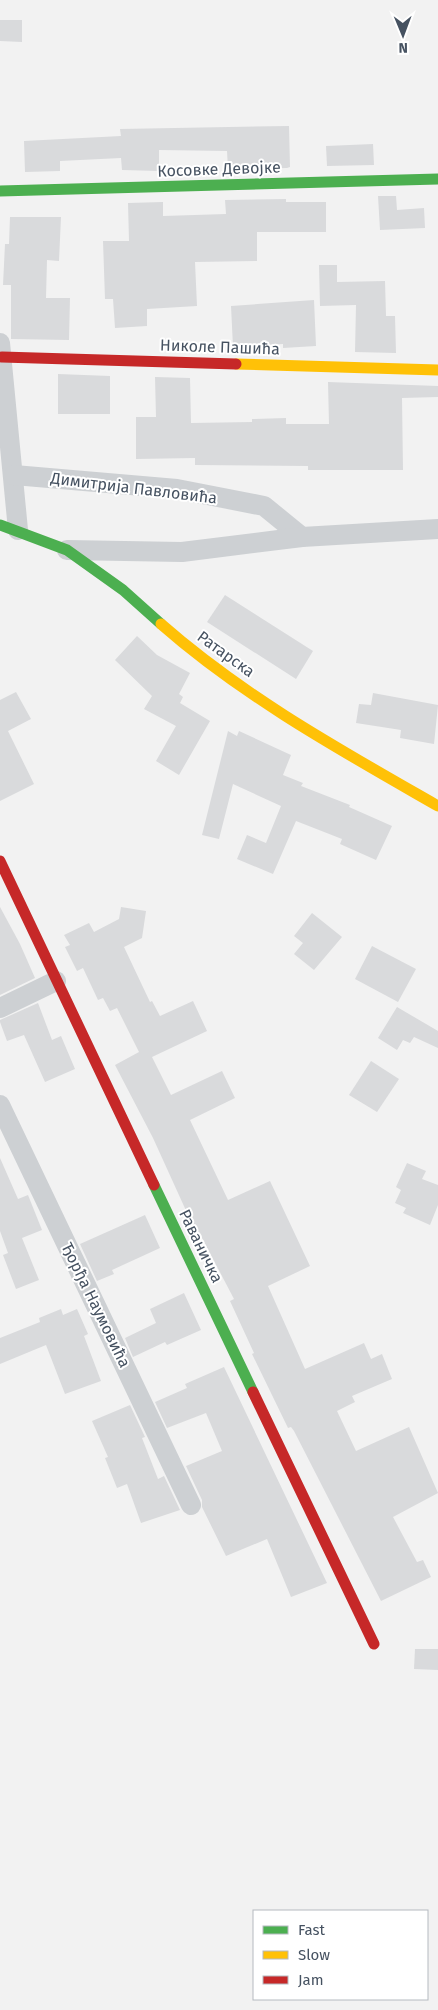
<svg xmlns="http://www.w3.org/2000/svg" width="438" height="2010" font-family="'Fira Sans',sans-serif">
  <rect width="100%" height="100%" fill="#f2f2f2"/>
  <g fill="#d9dadc">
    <polygon points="0,20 22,20 22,42 0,41"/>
    <polygon points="289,126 290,167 287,168 228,169 227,151 159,150 159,171 122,170 121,158 60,161 60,171 25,172 24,141 121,136 120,129"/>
    <polygon points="373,144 374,165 327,166 326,146"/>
    <polygon points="378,196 396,196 397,210 424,208 425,228 380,230"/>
    <polygon points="286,199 286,202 326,202 326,232 257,232 257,261 195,262 197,306 147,309 147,326 115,328 113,299 105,299 103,241 129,241 128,203 163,202 163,216 226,214 225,200"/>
    <polygon points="10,217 61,217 59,261 47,260 46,298 70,298 69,340 11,339 11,285 3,285 5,244 9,244"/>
    <polygon points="319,265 337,265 337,282 385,281 386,316 395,316 396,353 355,352 356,305 320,306"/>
    <polygon points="314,300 316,346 283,348 283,344 233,347 231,306"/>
    <polygon points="58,374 110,376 110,414 58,414"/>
    <polygon points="155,377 190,378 191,423 252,422 252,419 286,418 286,424 329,424 328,382 438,386 438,397 402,398 403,470 308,470 308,466 195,465 195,458 136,459 136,417 156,417"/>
    <polygon points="225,595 313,651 296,679 207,622"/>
    <polygon points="137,636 157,655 190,673 179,694 183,697 180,703 210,721 179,775 156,761 176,726 144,709 152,696 115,660"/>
    <polygon points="16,692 31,719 8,731 34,784 0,801 0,700"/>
    <polygon points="373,693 438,705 434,744 400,738 401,730 356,723 359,704 371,705"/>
    <polygon points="228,731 237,736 239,731 291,755 283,775 303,783 301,786 350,805 349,807 392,826 376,860 340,844 342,839 296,821 273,874 237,859 247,835 266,843 281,806 233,784 219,839 202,835"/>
    <polygon points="0,907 20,944 35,978 0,995"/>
    <polygon points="121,907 146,911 142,938 124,947 150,1002 152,1001 160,1016 193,1001 207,1031 152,1057 171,1095 222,1071 235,1098 190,1120 228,1200 270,1181 310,1266 268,1286 305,1369 364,1343 371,1359 382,1354 392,1379 352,1396 355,1402 337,1411 356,1451 409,1427 438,1493 393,1517 417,1562 423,1560 431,1577 381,1601 294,1431 291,1427 288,1428 252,1354 254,1353 230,1301 234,1299 201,1236 198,1237 153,1138 115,1065 139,1052 117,1008 110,1011 103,998 98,1000 83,968 77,971 65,947 70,945 64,935 89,923 94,932 119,919"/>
    <polygon points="312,913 342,937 314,970 294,954 303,943 294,936"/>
    <polygon points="372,946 416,969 398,1002 355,979"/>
    <polygon points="38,1003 52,1040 61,1036 75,1069 45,1082 24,1035 7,1041 0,1022 0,1020"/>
    <polygon points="397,1007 438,1031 438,1048 414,1037 410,1043 403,1040 397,1050 378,1038"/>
    <polygon points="371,1061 399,1079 377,1112 349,1095"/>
    <polygon points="0,1158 18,1199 28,1195 42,1230 22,1238 39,1280 16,1289 3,1255 8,1253 0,1231"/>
    <polygon points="407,1163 426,1171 422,1179 438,1185 438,1205 430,1225 403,1213 406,1208 395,1203 401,1190 396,1187"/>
    <polygon points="145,1215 160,1248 112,1270 114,1274 97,1281 80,1244"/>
    <polygon points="184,1293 201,1330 167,1345 165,1342 133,1357 125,1338 156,1323 150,1309"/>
    <polygon points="61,1309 63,1315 77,1309 88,1334 84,1336 101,1381 65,1394 46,1345 0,1364 0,1338 40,1322 39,1318"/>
    <polygon points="224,1367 327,1583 291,1597 267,1539 226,1556 202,1507 202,1500 186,1466 222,1451 206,1413 167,1428 155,1402 187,1388 185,1384"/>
    <polygon points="130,1405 145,1437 142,1438 158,1479 164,1476 180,1510 141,1523 127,1484 117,1488 105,1458 108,1457 92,1421"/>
    <polygon points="415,1649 438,1649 438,1670 414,1669"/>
  </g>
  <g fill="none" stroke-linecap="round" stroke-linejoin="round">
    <g stroke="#cdd0d3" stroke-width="20">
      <polyline points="0,343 18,530"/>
      <polyline points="14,475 177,489 264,506 302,537"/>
      <polyline points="67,550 182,552 302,537 438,529"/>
      <polyline points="0,1008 56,981"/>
      <polyline points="0,1105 191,1505"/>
    </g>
    <g stroke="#4caf50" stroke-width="11">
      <polyline points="0,191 438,179"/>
      <polyline points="0,525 67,550 123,590 161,624"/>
      <polyline points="154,1185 253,1392"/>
    </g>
    <g stroke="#ffc107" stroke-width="11">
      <polyline points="236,364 438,370"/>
      <path d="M 161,624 C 244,697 342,751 438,806"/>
    </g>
    <g stroke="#c62828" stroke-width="11">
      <polyline points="2,357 236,364"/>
      <polyline points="0,861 154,1185"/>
      <polyline points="253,1392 374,1644"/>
    </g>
  </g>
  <g text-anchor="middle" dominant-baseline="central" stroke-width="4" stroke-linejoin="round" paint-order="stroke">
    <g font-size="16" fill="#465261" stroke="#fff">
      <text transform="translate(219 169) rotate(-2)">Косовке Девојке</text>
      <text transform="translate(220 347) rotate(2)">Николе Пашића</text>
      <text transform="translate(134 488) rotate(7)">Димитрија Павловића</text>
      <text transform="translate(226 654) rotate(36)">Ратарска</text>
      <text transform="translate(201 1246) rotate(64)">Раваничка</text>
      <text transform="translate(96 1305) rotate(64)">Ђорђа Наумовића</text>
    </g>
  </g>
  <rect x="253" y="1910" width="175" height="90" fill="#ffffff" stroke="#b5bac0"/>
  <rect x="263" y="1926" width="25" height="8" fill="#4caf50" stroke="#b5bac0"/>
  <text x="298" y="1935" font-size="15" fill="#465261">Fast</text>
  <rect x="263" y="1951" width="25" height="8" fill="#ffc107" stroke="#b5bac0"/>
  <text x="298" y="1960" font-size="15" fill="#465261">Slow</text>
  <rect x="263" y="1976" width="25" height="8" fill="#c62828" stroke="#b5bac0"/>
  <text x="298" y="1985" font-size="15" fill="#465261">Jam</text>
  <g transform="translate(403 35) rotate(179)" stroke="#ffffff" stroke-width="4" paint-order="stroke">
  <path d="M0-4L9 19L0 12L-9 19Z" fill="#465261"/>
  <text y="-8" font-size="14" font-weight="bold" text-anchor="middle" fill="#465261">N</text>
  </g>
</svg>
